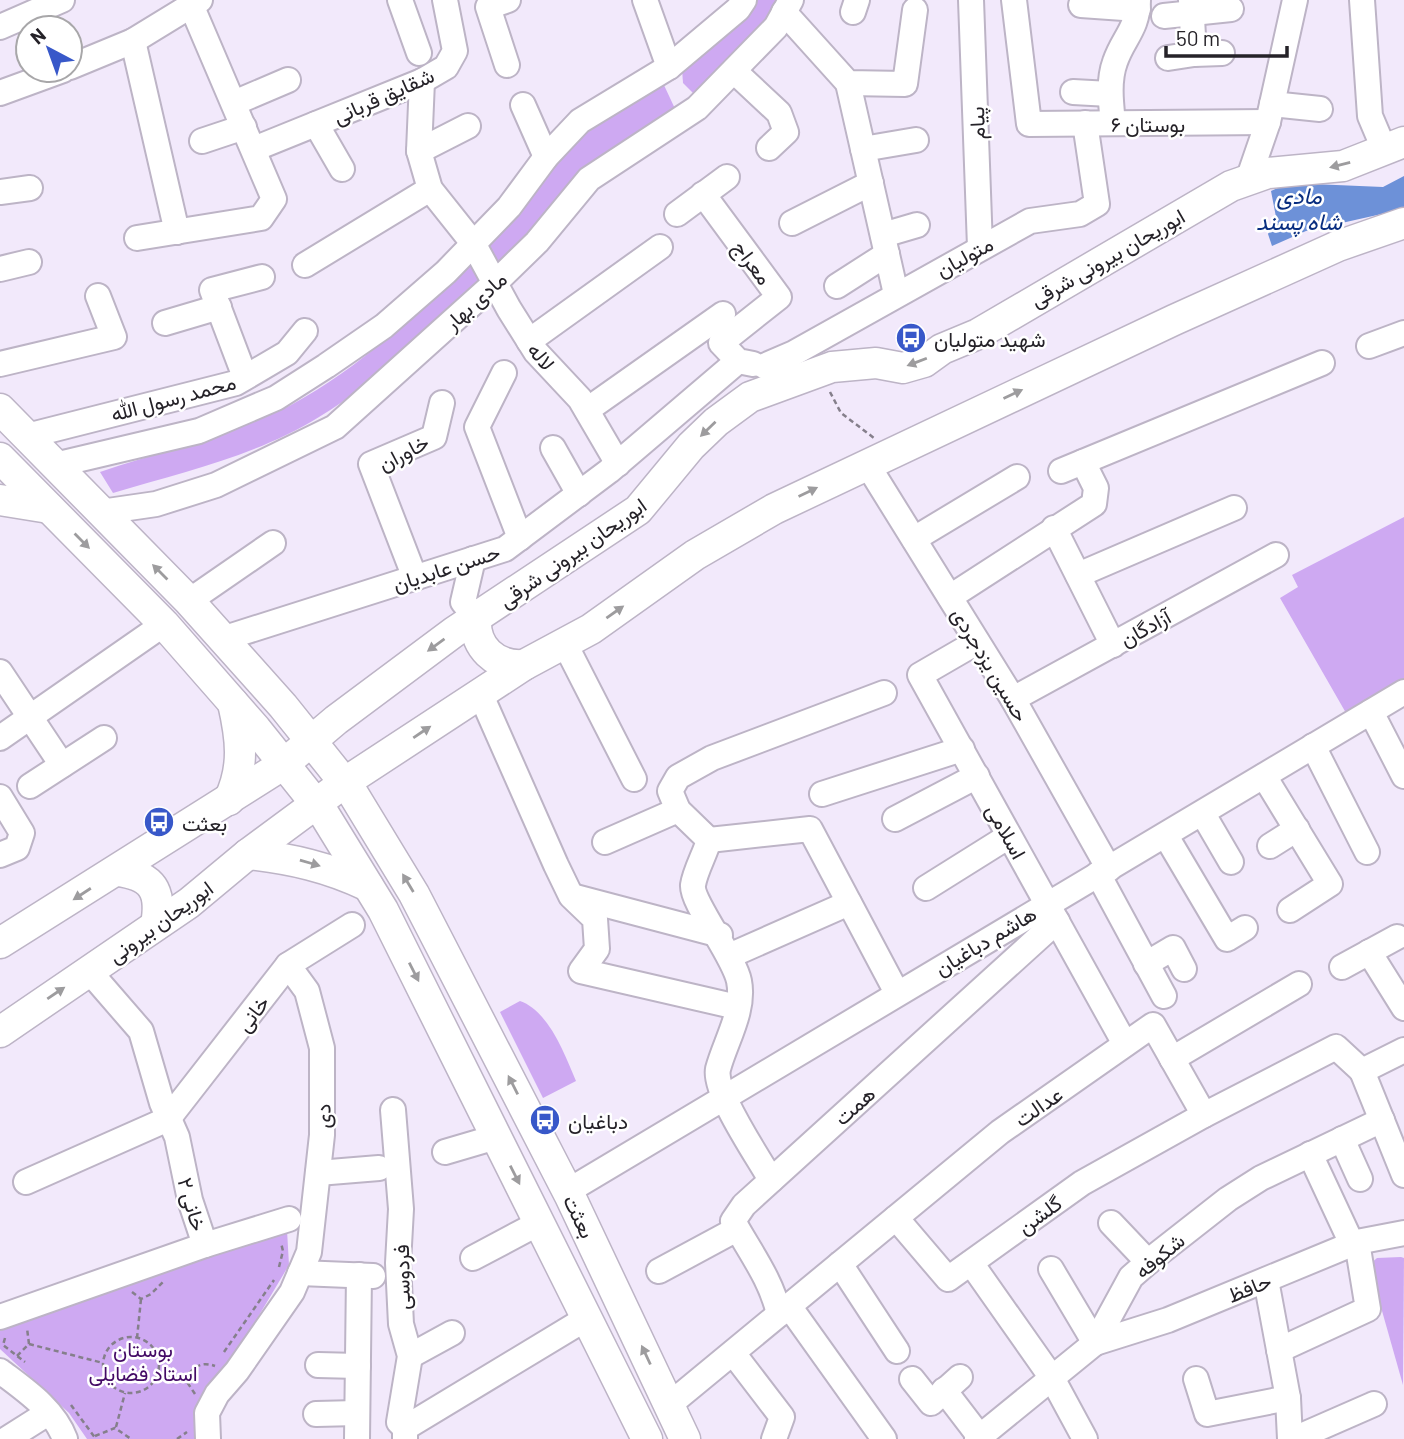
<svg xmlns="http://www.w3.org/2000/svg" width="1404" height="1439" font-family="Barlow,Vazirmatn,sans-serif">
  <rect width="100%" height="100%" fill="#f2e9fb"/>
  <g fill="#cea9f2">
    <polygon points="754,0 780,0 763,28 695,95 683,83 682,69"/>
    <polygon points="663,83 677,113 582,176 495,268 481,245 585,128"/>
    <path d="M 474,259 L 486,281 C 432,327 380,380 319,417 C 256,456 183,472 113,493 L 100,472 C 164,450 231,436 291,405 C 360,368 418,312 474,259 Z"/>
    <polygon points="1404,517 1404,679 1346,713 1280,598 1298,587 1292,575"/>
    <path d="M 520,1001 C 549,1011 565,1055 576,1081 L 543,1098 L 500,1012 Z"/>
    <polygon points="287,1230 289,1265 227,1369 194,1439 87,1439 69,1413 0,1349 0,1325"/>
    <polygon points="1401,1257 1404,1258 1403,1385 1369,1265 1377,1258"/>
  </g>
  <polygon fill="#6d91d8" points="1404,176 1404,209 1306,231 1272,246 1268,234 1276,217 1271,191 1289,183 1383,187"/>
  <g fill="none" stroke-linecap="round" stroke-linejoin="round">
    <g stroke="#bdb4c6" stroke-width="28">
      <g id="minor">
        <polyline points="400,0 419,53"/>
        <polyline points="645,0 669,67"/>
        <polyline points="971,0 980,247"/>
        <polyline points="1014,0 1029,124 1268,122"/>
        <polyline points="1362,0 1370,116 1384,149"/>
        <polyline points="1081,5 1138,9"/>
        <polyline points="784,12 848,83 905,84 915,10"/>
        <polyline points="853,12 857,0"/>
        <polyline points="1164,16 1231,9"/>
        <polyline points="0,27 62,0"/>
        <polyline points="133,41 177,232"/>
        <polyline points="1194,54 1222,53"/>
        <polyline points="1168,58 1194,54 1191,0"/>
        <polyline points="507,65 488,7 508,0"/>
        <polyline points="70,67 133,41 200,0"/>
        <polyline points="734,71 779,113 786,132 769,148"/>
        <polyline points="422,81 419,151 430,189 473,243 509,309 536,352 580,399 618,464"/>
        <polyline points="848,83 896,294"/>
        <polyline points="1073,92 1110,94"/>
        <polyline points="0,93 63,70"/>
        <polyline points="234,103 288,80"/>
        <polyline points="1272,104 1320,109"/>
        <polyline points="523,105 546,157"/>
        <path d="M 1113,123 C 1111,104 1108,81 1115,62 C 1123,38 1138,29 1138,0"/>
        <polyline points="316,124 342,169"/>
        <polyline points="202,141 244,127"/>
        <polyline points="254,149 422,81 446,67 455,51 445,0"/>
        <polyline points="863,149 916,140"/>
        <polyline points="419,151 468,126"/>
        <polyline points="1248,180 1268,122 1295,0"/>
        <polyline points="0,192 30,188"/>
        <polyline points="703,194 779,297 721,343 738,361 753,364"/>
        <polyline points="677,214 727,177"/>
        <polyline points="792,223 871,183"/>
        <polyline points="883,235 917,225"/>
        <polyline points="137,238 261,218 274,199 189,0"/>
        <polyline points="305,265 430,189"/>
        <polyline points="0,269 29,262"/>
        <polyline points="837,286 887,254"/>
        <polyline points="165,323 219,307"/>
        <polyline points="529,341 660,247"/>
        <polyline points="1369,346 1404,333"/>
        <polyline points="0,364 114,337 98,296"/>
        <polyline points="764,366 794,353 1030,221 1080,214 1097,204 1085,123"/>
        <polyline points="504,373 477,427 520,538"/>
        <polyline points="245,377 212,290 262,277"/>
        <polyline points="587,410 723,314"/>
        <polyline points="27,436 236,383 287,353 305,331"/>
        <polyline points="553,448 579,494"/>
        <polyline points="867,464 1013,699 1109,869"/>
        <polyline points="55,465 199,431 276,398 326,366 384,326 446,272 509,207 546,157 580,121 669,67 738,9 744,0"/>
        <polyline points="1061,471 1322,363"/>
        <polyline points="101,512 156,504 216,485 335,427 495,283 537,242 589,179 697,108 776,27 791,0"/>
        <polyline points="1054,528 1113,645"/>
        <polyline points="914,539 1017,477"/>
        <polyline points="473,559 463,602 476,618"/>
        <polyline points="1078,575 1234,508"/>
        <polyline points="415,578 371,464 434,437 442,403"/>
        <polyline points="950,597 1094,504 1096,488 1083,462"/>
        <polyline points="189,601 273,543"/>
        <polyline points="222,639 505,549 609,471 738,361"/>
        <polyline points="977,642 920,675 1125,1044"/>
        <polyline points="565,644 634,779"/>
        <polyline points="0,672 62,765"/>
        <polyline points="480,693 556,865 571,896 595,919 597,949 581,971 737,1007"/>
        <polyline points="1013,699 1276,555"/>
        <polyline points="1371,712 1404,776"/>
        <polyline points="0,738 164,624"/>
        <polyline points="1313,746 1367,852"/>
        <polyline points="1264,776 1330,884 1290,910"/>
        <polyline points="30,786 104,738"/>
        <polyline points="822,794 962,749"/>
        <polyline points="0,797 22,833 17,848 0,855"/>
        <polyline points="1203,814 1231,862"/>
        <polyline points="895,819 977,776"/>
        <polyline points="1166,836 1227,939 1245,928"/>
        <polyline points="709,840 810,829 897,993"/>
        <polyline points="605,842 678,810"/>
        <polyline points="1270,846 1297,829"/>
        <polyline points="1098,874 1164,996"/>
        <polyline points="926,888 1009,836"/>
        <polyline points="572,896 720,935"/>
        <polyline points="1369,952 1404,1008"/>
        <polyline points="729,956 849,903"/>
        <polyline points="1146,964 1173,948 1184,969"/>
        <polyline points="1342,967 1397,937"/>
        <polyline points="1172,1059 1299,984"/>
        <polyline points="1362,1071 1404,1175"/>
        <polyline points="393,1110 401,1209 398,1263 401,1324 410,1356 399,1422 405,1428 405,1439"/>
        <polyline points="1342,1139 1360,1179"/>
        <polyline points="445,1152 496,1137"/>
        <polyline points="1310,1154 1352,1244"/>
        <polyline points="318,1173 379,1168"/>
        <path d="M 771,1180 C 759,1158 713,1092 718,1069 C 725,1042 745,1011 739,981 C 734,956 691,902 693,885 C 695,871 705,854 709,840 L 678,810 L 670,791 L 678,777 L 712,758 L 884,693"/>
        <polyline points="26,1182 168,1119 288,965 352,925"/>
        <polyline points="568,1191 1404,692"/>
        <polyline points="896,1218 948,1279 1082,1183 1204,1115"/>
        <polyline points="1111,1223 1148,1262"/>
        <polyline points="205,1245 289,1219"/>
        <polyline points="473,1258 539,1223"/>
        <polyline points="971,1263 1052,1378 1085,1439"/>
        <polyline points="840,1264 897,1351"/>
        <polyline points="1051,1269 1095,1343"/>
        <polyline points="659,1271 737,1229"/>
        <polyline points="300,1273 373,1276"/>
        <polyline points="1266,1280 1288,1398 1290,1439"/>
        <polyline points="789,1306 884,1439"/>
        <path d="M 779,1314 C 771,1279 750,1252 733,1221 L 744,1205 L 1057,921"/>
        <polyline points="0,1317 205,1245 190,1200 177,1137 162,1103 141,1031 89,971"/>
        <polyline points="1095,1343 1168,1320 1357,1242 1404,1233"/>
        <polyline points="1279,1350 1368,1309 1357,1242"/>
        <polyline points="733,1353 782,1417 774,1439"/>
        <polyline points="410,1356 452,1333"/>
        <polyline points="318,1365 358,1366"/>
        <path d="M 0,1371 C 25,1390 54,1409 65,1439"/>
        <polyline points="912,1379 931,1403 960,1377"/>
        <polyline points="1196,1379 1207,1414 1288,1398"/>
        <polyline points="944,1390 980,1437"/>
        <polyline points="669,1405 1000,1132 1153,1025 1204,1115 1336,1047 1362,1071 1404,1050"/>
        <polyline points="316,1414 357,1413"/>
        <polyline points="405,1428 587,1318"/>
        <polyline points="7,1439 48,1413"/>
        <polyline points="208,1439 207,1413 217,1394 237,1371 292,1292 309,1252 322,1135 322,1048 307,991 288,965"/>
        <polyline points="357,1439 359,1275"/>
        <polyline points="977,1439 1095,1343 1131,1277 1154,1257 1228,1199 1261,1178 1382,1120"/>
        <polyline points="1294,1439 1374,1404"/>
      </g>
    </g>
    <g stroke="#bdb4c6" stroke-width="33">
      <g id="major">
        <polyline points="0,409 189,601 283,706 352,792 414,894 570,1196 685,1439"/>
        <polyline points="0,458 164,624 256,729 324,814 383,910 647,1439"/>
        <polyline points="0,500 49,508"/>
        <path d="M 476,618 C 474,647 495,667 524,665"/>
        <path d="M 229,800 C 245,767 241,738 233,703"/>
        <path d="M 248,854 C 292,859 328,867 368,886"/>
        <path d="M 118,871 C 153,876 162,891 156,925"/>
        <polyline points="0,943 284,764 336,720 454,632 638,510 691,446 716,422 750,397 832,367 876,363 903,368 924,362 942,349 978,334 1231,186 1268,173 1343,166 1404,142"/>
        <polyline points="0,1032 189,903 248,854 344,783 524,665 591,629 695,555 774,509 1174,320 1338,246 1404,223"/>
      </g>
    </g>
    <g stroke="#857f8b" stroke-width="2.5" stroke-dasharray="5 3.5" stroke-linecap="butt">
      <polyline points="830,392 841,413 874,438"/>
      <polyline points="279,1267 283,1251 281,1243"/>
      <polyline points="132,1292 141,1299 151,1294 165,1280"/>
      <circle cx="131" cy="1365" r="28"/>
      <polyline points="5,1338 3,1345 25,1362"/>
      <polyline points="137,1338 141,1299"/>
      <polyline points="29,1344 103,1363"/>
      <polyline points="224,1352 274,1280"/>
      <polyline points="17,1356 29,1344 27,1328"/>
      <polyline points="157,1375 185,1379"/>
      <path d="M 195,1394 L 185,1379 C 193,1367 201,1361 215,1366"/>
      <polyline points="71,1405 96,1439"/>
      <polyline points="116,1427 125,1393"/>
      <polyline points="95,1436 115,1428 131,1439"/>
      <polyline points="177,1439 187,1432"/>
    </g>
    <use href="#minor" stroke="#fff" stroke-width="24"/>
    <use href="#major" stroke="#fff" stroke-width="30"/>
  </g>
  <defs><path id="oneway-solid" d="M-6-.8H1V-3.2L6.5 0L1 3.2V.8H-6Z" transform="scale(1.75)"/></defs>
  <g fill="#9d9c9e">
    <use href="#oneway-solid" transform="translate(1340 165) rotate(166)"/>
    <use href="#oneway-solid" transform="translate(917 362) rotate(159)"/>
    <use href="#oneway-solid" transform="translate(1013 394) rotate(-25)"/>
    <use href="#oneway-solid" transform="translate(708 429) rotate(136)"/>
    <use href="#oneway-solid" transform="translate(808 492) rotate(-26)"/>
    <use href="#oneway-solid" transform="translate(82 541) rotate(45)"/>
    <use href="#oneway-solid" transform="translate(160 572) rotate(-135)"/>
    <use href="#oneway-solid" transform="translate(615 612) rotate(-35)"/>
    <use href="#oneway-solid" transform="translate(436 645) rotate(144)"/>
    <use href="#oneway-solid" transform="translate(422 732) rotate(-34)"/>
    <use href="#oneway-solid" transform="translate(310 863) rotate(16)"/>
    <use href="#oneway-solid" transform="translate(408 883) rotate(-121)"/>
    <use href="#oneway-solid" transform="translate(82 894) rotate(147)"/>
    <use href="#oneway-solid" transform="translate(414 972) rotate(63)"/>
    <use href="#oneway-solid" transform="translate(56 993) rotate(-34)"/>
    <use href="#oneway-solid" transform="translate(513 1085) rotate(-117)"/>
    <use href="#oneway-solid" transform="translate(515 1175) rotate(63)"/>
    <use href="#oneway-solid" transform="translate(646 1355) rotate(-115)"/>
  </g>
  <defs>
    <g id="bus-disc" transform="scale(1.575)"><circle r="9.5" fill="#3858c9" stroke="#fff"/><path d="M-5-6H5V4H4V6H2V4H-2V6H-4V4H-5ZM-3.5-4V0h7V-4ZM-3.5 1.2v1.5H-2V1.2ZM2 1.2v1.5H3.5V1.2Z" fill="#fff"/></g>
  </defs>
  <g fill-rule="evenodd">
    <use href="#bus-disc" x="911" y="338"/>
    <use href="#bus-disc" x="159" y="822"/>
    <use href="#bus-disc" x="545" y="1120"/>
  </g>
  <g text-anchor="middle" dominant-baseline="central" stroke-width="5" stroke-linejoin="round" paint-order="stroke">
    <g font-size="21" fill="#252228" stroke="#fff">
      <text transform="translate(383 95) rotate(-24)">شقایق قربانی</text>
      <text transform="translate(976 123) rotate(-92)">پیام</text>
      <text x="1148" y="123">بوستان ۶</text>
      <text transform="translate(964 256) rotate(-29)">متولیان</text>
      <text transform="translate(1107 257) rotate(-30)">ابوریحان بیرونی شرقی</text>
      <text transform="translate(753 262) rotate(53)">معراج</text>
      <text transform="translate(475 300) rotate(-42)">مادی بهار</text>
      <text transform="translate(542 356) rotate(51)">لاله</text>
      <text transform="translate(173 397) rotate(-15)">محمد رسول الله</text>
      <text transform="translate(403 452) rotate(-28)">خاوران</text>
      <text transform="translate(572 552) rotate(-35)">ابوریحان بیرونی شرقی</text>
      <text transform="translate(446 567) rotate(-18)">حسن عابدیان</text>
      <text transform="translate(1145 627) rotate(-29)">آزادگان</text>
      <text transform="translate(991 664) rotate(59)">حسین یزدجردی</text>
      <text transform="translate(1007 831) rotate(61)">اسلامی</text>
      <text transform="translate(160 921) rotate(-36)">ابوریحان بیرونی</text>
      <text transform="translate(985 940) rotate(-31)">هاشم دباغیان</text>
      <text transform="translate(252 1013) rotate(-52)">خانی</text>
      <text transform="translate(854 1105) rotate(-42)">همت</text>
      <text transform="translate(1038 1106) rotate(-35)">عدالت</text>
      <text transform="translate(322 1116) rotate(-89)">دی</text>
      <text transform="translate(193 1204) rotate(74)">خانی ۲</text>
      <text transform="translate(1039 1214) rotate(-36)">گلشن</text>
      <text transform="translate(580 1216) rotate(64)">بعثت</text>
      <text transform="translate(1159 1255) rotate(-40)">شکوفه</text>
      <text transform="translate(401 1277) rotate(-91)">فردوسی</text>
      <text transform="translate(1249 1287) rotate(-22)">حافظ</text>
    </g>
    <g font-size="21" fill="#252228" stroke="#fff" text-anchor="start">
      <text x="934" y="338">شهید متولیان</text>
      <text x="182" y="822">بعثت</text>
      <text x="568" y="1120">دباغیان</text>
    </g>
    <g font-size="21" fill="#430a65" stroke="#fff">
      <text x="143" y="1348">بوستان<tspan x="143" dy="24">استاد فضایلی</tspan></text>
    </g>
    <g font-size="23" font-style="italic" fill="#092e80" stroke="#fff">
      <text x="1299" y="195">مادی<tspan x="1299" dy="26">شاه پسند</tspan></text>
    </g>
  </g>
  <g transform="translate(49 49) rotate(319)"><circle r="33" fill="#ffffff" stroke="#a8a7a9" stroke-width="2"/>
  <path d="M0-5L12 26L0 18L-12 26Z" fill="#3858c9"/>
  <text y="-10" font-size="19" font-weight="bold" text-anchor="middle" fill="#252228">N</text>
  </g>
  <path d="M1166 46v10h121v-10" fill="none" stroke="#252228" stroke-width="3.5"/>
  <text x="1176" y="46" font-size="21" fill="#252228" stroke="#ffffff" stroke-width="5" paint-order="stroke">50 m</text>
</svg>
